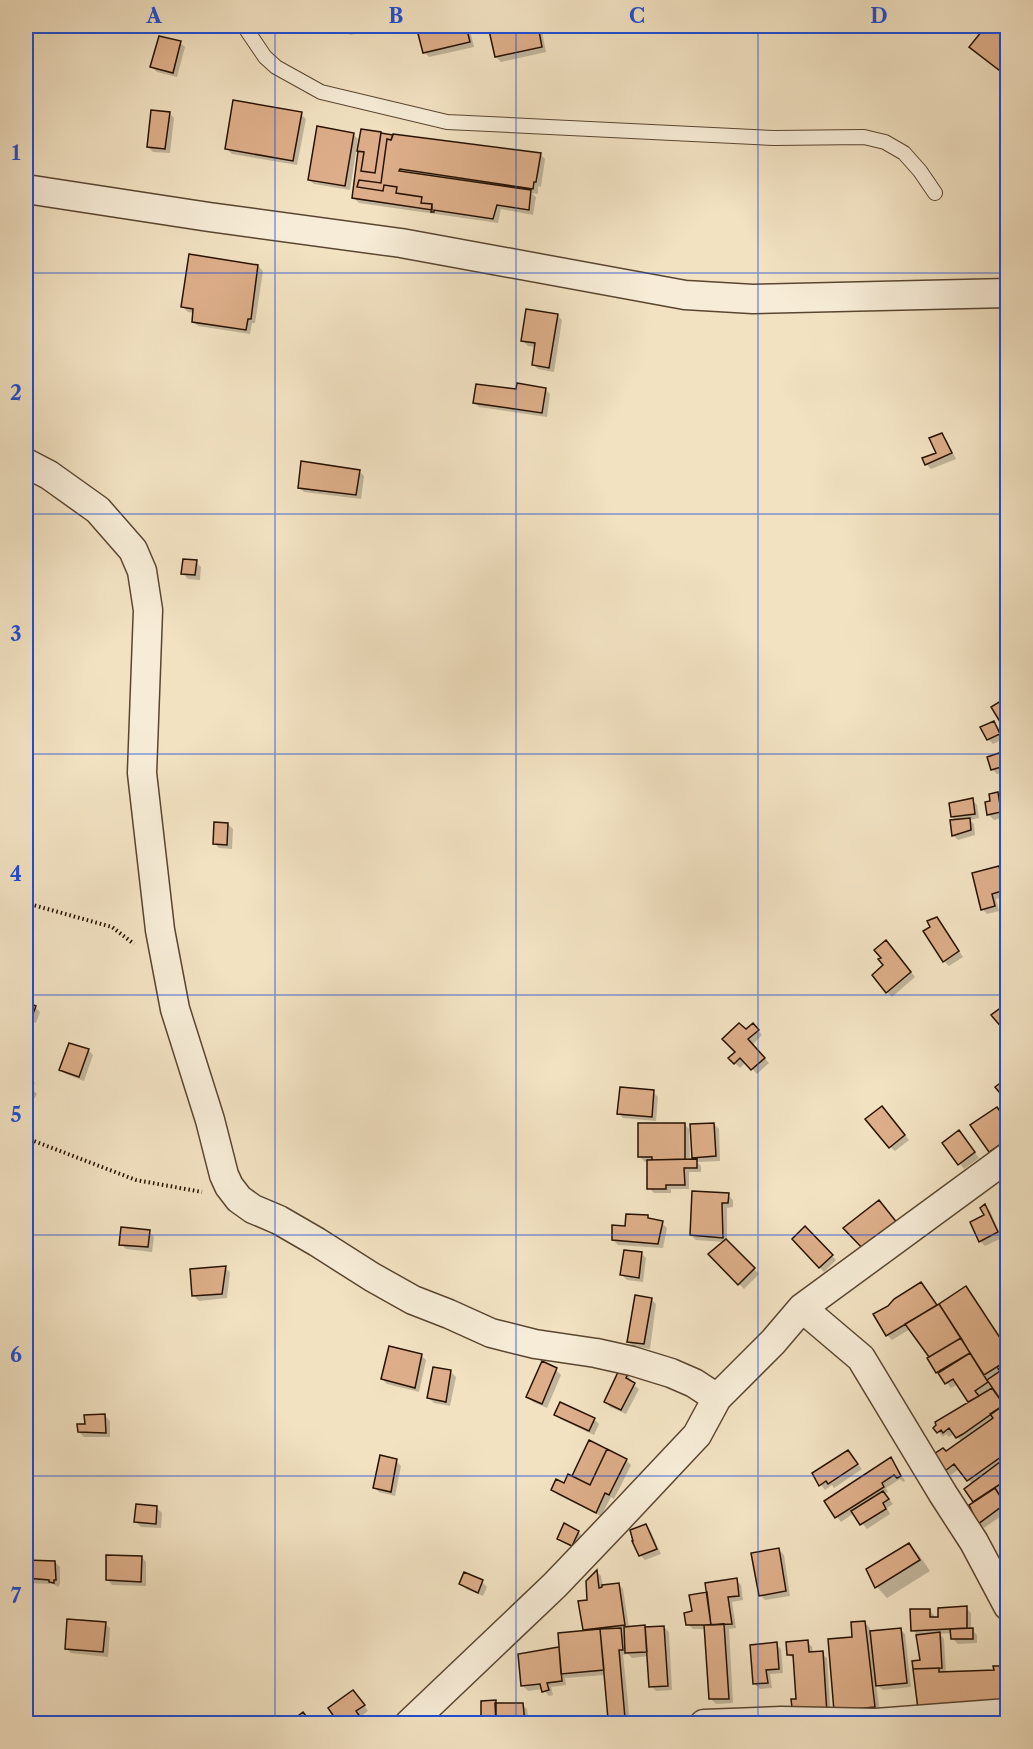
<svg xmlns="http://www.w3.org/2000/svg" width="1033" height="1749" viewBox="0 0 1033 1749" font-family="'Libre Caslon Text',serif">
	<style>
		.shadow { fill: #0003 }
		.building { fill: #ddae89; stroke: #271100; stroke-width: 1.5 }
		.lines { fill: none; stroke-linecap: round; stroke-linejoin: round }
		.lane-casing { stroke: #5a4530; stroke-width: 16 }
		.street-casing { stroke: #5a4530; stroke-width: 31 }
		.path { stroke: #271100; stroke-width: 4; stroke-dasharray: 1.5 3; stroke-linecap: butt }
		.lane { stroke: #f7ecd7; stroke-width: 14 }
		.street { stroke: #f7ecd7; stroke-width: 28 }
		.grid { fill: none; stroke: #1d4ed8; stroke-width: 1.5; stroke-opacity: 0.55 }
		.neatline { fill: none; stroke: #1d4ed8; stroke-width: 2 }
		.grid-label { font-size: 20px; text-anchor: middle; font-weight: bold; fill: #1d4ed8 }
	</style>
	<rect width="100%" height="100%" fill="#f2e2c2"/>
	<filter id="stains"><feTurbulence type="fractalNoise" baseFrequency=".00333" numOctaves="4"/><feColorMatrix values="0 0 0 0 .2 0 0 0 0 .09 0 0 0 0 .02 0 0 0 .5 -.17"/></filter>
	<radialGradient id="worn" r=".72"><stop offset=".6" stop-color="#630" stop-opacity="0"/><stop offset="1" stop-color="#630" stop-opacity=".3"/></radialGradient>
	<path class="shadow" d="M 345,26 L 390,26 L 350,35 L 345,30 Z
		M 418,26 L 469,26 L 474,47 L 429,57 L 424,52 Z
		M 490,26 L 541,26 L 546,52 L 501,62 L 496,57 Z
		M 180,43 L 185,47 L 177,77 L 157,72 L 152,67 Z
		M 169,113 L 174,118 L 170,153 L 153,152 L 148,147 Z
		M 301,114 L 306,119 L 297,165 L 232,154 L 227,149 Z
		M 362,131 L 394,137 L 540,154 L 545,159 L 541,187 L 538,186 L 538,194 L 531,193 L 536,197 L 533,215 L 501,209 L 498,223 L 359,203 L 354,198 Z
		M 353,134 L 358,139 L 350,190 L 314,184 L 309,180 Z
		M 258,266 L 263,271 L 255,323 L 252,323 L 250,334 L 198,326 L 193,322 L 194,313 L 188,312 L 183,307 Z
		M 557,315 L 562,320 L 554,372 L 538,369 L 533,364 L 536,347 L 528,346 L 523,341 Z
		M 545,389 L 550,394 L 547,417 L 479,407 L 474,402 L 517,391 Z
		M 941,435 L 946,439 L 956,459 L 931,469 L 926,464 L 938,454 Z
		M 359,471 L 364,476 L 361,499 L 304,492 L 299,487 Z
		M 196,562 L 201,567 L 200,580 L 188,579 L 183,574 Z
		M 994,723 L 999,728 L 1004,739 L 993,744 L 988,739 Z
		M 1005,753 L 1008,755 L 1008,771 L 997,774 L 992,769 Z
		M 997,794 L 1002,799 L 1005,817 L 994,820 L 989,815 L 986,803 L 992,802 Z
		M 972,800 L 977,805 L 979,818 L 970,820 L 974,824 L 975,835 L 958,840 L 953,835 L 956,821 L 952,817 Z
		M 228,824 L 233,829 L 232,849 L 219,848 L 214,843 Z
		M 998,868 L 1003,873 L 1008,888 L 1008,896 L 996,899 L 999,911 L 987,914 L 982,909 Z
		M 937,919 L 942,924 L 963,957 L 949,966 L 944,961 L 932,927 Z
		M 891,947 L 915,977 L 892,997 L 887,992 L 885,966 L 883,958 Z
		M 26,993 L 33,999 L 30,1005 L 35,1007 L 40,1012 L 36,1023 L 26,1019 Z
		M 753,1025 L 762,1035 L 752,1045 L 769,1063 L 757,1074 L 746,1062 L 740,1068 L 730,1058 L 737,1052 L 746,1031 Z
		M 88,1050 L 93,1055 L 84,1081 L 66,1074 L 61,1070 Z
		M 26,1076 L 35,1083 L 32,1089 L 37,1094 L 26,1112 Z
		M 653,1092 L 658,1097 L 656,1121 L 623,1118 L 619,1113 Z
		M 887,1113 L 909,1140 L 895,1151 L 890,1147 Z
		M 1008,1123 L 1008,1147 L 995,1156 L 990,1151 Z
		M 684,1124 L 689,1129 L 690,1161 L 697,1161 L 693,1157 L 714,1124 L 719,1129 L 720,1161 L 697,1162 L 701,1166 L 701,1172 L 689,1172 L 689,1189 L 671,1189 L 671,1193 L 654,1193 L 649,1188 L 648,1162 L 645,1162 L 640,1157 Z
		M 959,1132 L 979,1158 L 964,1169 L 960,1164 Z
		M 26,1182 L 29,1197 L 26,1198 Z
		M 728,1195 L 733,1200 L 733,1207 L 727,1208 L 727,1242 L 759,1274 L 744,1289 L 710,1254 L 725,1242 L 696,1240 L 691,1235 Z
		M 985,1206 L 990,1211 L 1002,1238 L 985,1246 L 980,1241 L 986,1215 Z
		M 648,1217 L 651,1221 L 662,1223 L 667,1228 L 663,1248 L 618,1245 L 613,1240 Z
		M 805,1228 L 836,1260 L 824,1272 L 794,1239 Z
		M 149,1232 L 154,1237 L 152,1252 L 126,1249 L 121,1244 Z
		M 641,1253 L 646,1258 L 643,1282 L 627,1280 L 622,1275 Z
		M 225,1268 L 230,1272 L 227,1298 L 199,1301 L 194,1296 Z
		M 921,1284 L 938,1306 L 966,1288 L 971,1293 L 1008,1349 L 1008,1401 L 1003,1404 L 1008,1410 L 1008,1453 L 1005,1454 L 1008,1457 L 1008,1487 L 998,1493 L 1008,1507 L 1008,1511 L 984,1528 L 979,1523 L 976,1503 L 966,1489 L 972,1484 L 959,1469 L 951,1475 L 946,1470 L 946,1453 L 962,1442 L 954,1433 L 949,1437 L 946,1434 L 943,1437 L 935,1428 L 970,1403 L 958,1384 L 951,1388 L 938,1372 L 929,1359 L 931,1358 L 910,1329 L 892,1340 L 887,1335 L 889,1307 Z
		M 651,1299 L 656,1304 L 650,1349 L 633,1346 L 628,1341 Z
		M 421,1355 L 426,1360 L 419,1392 L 387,1384 L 382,1379 Z
		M 543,1363 L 556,1370 L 561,1375 L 547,1408 L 533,1402 L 528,1397 Z
		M 451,1372 L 456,1377 L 450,1406 L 434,1403 L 429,1398 Z
		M 620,1372 L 628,1376 L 632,1381 L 631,1383 L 639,1389 L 626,1414 L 610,1407 L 606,1402 Z
		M 556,1414 L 594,1419 L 599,1424 L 594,1435 L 560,1419 Z
		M 105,1416 L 110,1421 L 110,1437 L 84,1437 L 79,1432 L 86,1425 Z
		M 848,1451 L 862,1469 L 834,1488 L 832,1485 L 825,1490 L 821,1485 Z
		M 890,1459 L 895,1464 L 905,1481 L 903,1482 L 900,1479 L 886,1488 L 888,1492 L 885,1494 L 893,1504 L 887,1508 L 890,1514 L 867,1529 L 854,1513 L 841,1522 L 837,1517 Z
		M 626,1460 L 631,1465 L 614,1499 L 611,1497 L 601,1516 L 558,1495 L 553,1490 L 564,1485 L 572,1478 Z
		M 396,1461 L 401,1466 L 395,1496 L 379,1492 L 374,1487 Z
		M 157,1508 L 162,1513 L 161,1528 L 141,1527 L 136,1522 Z
		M 645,1526 L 650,1530 L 661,1554 L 645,1560 L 640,1555 Z
		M 578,1532 L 583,1537 L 577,1550 L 564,1543 L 559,1539 Z
		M 909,1545 L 919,1555 L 930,1571 L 887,1598 L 877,1587 L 868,1570 Z
		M 779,1550 L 784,1555 L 790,1596 L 765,1600 L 760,1595 Z
		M 142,1557 L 146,1562 L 146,1586 L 112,1585 L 108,1580 Z
		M 26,1562 L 55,1562 L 60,1567 L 60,1584 L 58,1587 L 53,1584 L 26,1583 Z
		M 597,1572 L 601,1576 L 603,1587 L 618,1584 L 623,1589 L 629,1628 L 664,1627 L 669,1632 L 672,1690 L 656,1691 L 651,1686 L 649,1656 L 632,1658 L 628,1654 L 623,1655 L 630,1723 L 615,1723 L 610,1718 L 605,1675 L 565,1678 L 566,1685 L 551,1687 L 553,1695 L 549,1696 L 543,1689 L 528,1691 L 523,1686 L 561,1649 L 585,1632 L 580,1602 L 589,1601 Z
		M 736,1580 L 741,1585 L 743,1600 L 732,1602 L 736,1628 L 729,1629 L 733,1703 L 716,1704 L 711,1699 L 705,1629 L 693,1629 L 688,1624 L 709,1593 Z
		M 482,1582 L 487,1587 L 483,1596 L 466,1589 L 461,1584 Z
		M 966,1608 L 971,1613 L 971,1629 L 977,1635 L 977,1643 L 958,1644 L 953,1639 L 952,1633 L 940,1634 L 944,1639 L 946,1674 L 996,1672 L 1008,1667 L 946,1710 L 922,1662 L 917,1635 L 913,1630 L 929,1610 L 934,1615 L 934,1618 Z
		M 865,1623 L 870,1628 L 870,1633 L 900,1629 L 905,1634 L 911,1687 L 883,1690 L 876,1684 L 880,1712 L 840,1715 L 854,1638 Z
		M 105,1624 L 110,1628 L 108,1657 L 71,1653 L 66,1648 Z
		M 807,1642 L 812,1647 L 813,1653 L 822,1653 L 827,1658 L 831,1718 L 798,1700 L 795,1659 L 788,1654 Z
		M 776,1644 L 781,1649 L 783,1673 L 770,1674 L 772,1688 L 760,1689 L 755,1684 Z
		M 358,1696 L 368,1711 L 360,1717 L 365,1724 L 341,1724 Z
		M 495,1702 L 498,1704 L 522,1704 L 527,1709 L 529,1724 L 466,1724 L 483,1720 Z"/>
	<path class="building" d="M 416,26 L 466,26 L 470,42 L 423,53 Z
		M 488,26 L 538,26 L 542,47 L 495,57 Z
		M 986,26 L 1008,26 L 1008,77 L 969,47 Z
		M 159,36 L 181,41 L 173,73 L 150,67 Z
		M 233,100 L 302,112 L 293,161 L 225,149 Z
		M 151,110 L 170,112 L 165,149 L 147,147 Z
		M 317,126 L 354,133 L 345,186 L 308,180 Z
		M 361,129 L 381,132 L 375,173 L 361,171 L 364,152 L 357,151 Z
		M 381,133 L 393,135 L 391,140 L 387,139 L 381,183 L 359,180 L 357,187 L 383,191 L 384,185 L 397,187 L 396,193 L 422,197 L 421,203 L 432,204 L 432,210 L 352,198 L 358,151 L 364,152 L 361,171 L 375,173 Z
		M 393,134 L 541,153 L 536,182 L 534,182 L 533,189 L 400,169 L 399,171 L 531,190 L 529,210 L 497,205 L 493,219 L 434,210 L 434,212 L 431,212 L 432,204 L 421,203 L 422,197 L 396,193 L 397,187 L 384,185 L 383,191 L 357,187 L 359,180 L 381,183 L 387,139 L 391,140 Z
		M 189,254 L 258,265 L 251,319 L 248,319 L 246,330 L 192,322 L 193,309 L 181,307 Z
		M 526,309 L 558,314 L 549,368 L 532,365 L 535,343 L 521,341 Z
		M 517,383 L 546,388 L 542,413 L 473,403 L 476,384 L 516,389 Z
		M 942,433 L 952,453 L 925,465 L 922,458 L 936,453 L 929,438 Z
		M 301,461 L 360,470 L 356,495 L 298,488 Z
		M 183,559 L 197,560 L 195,575 L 181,574 Z
		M 1004,699 L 1008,707 L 1008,735 L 991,707 Z
		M 994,721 L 1000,734 L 987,740 L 980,727 Z
		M 1005,751 L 1008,765 L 991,770 L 987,757 Z
		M 998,792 L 1001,812 L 987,815 L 985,802 L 990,801 L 989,794 Z
		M 973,798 L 975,814 L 951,817 L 949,803 Z
		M 970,818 L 971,830 L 952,836 L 950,820 Z
		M 214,822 L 228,823 L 227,845 L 213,844 Z
		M 999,866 L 1005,890 L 992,894 L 995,906 L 981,910 L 972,873 Z
		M 937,917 L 959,951 L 943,962 L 923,931 L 930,927 L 927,921 Z
		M 886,940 L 911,972 L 886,993 L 872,975 L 883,965 L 878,959 L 881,958 L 874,950 Z
		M 26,1002 L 36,1006 L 31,1019 L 26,1017 Z
		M 1006,1004 L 1008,1006 L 1008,1035 L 991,1015 Z
		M 739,1023 L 746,1029 L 753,1023 L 759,1030 L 748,1039 L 765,1058 L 751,1070 L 740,1058 L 734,1064 L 728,1058 L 735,1052 L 722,1039 Z
		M 69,1043 L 89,1049 L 79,1077 L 59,1070 Z
		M 26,1074 L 31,1077 L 27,1085 L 33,1088 L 26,1100 Z
		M 1008,1077 L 1008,1103 L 995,1087 Z
		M 620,1087 L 654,1090 L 652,1117 L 617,1114 Z
		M 882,1106 L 905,1135 L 889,1148 L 865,1119 Z
		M 997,1107 L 1008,1123 L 1008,1139 L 989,1152 L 970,1125 Z
		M 638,1123 L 685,1123 L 685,1159 L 652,1160 L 652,1157 L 638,1157 Z
		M 714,1123 L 716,1156 L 692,1158 L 690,1124 Z
		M 959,1130 L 975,1152 L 958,1165 L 942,1143 Z
		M 697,1159 L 697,1168 L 684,1168 L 685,1185 L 666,1185 L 666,1189 L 647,1189 L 647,1160 Z
		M 692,1191 L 729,1193 L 728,1203 L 722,1203 L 723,1238 L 690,1235 Z
		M 879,1200 L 898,1224 L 866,1252 L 843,1228 Z
		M 985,1204 L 998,1232 L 979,1242 L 970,1222 L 984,1215 L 980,1208 Z
		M 626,1214 L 648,1215 L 648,1218 L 663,1221 L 658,1244 L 612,1240 L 612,1225 L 625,1226 Z
		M 805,1226 L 833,1255 L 819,1268 L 792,1239 Z
		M 121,1227 L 150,1230 L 148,1247 L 119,1245 Z
		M 726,1239 L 755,1268 L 738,1285 L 708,1254 Z
		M 624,1250 L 642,1252 L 639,1278 L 620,1275 Z
		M 226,1266 L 222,1294 L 192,1296 L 190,1269 Z
		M 921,1282 L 937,1305 L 886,1336 L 873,1314 L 888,1306 L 894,1299 Z
		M 966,1286 L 1008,1350 L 1008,1360 L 984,1375 L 939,1304 Z
		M 635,1295 L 652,1298 L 644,1344 L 627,1342 Z
		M 939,1304 L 961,1338 L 929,1357 L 905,1324 Z
		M 961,1338 L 970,1353 L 936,1373 L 927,1358 Z
		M 389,1346 L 422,1354 L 415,1388 L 381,1379 Z
		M 970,1353 L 988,1382 L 975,1391 L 979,1396 L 968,1402 L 953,1379 L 945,1384 L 938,1373 Z
		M 1008,1360 L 1008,1393 L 1000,1399 L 987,1380 L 1000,1371 L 997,1367 Z
		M 542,1361 L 557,1368 L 542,1404 L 526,1397 Z
		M 433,1367 L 451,1370 L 446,1402 L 427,1398 Z
		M 619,1370 L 628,1374 L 626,1378 L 635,1383 L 621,1410 L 604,1402 Z
		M 992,1388 L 1004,1405 L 963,1434 L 956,1438 L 949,1428 L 943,1433 L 941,1430 L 937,1433 L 933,1428 L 936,1425 L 935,1422 Z
		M 560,1402 L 595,1418 L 589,1431 L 554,1415 Z
		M 1004,1405 L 1008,1410 L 1008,1444 L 1001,1449 L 1005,1454 L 967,1481 L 954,1464 L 945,1471 L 934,1454 L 943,1448 L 946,1451 L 993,1418 L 990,1414 Z
		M 105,1414 L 106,1433 L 78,1432 L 77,1424 L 85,1424 L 84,1415 Z
		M 589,1440 L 607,1449 L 590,1485 L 572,1476 Z
		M 607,1449 L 627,1459 L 609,1495 L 605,1493 L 596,1513 L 551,1490 L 556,1479 L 564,1483 L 568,1474 L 590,1485 Z
		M 848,1450 L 858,1464 L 828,1484 L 826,1481 L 819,1486 L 812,1473 Z
		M 380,1455 L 397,1459 L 391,1492 L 373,1488 Z
		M 1008,1456 L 1008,1479 L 973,1502 L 964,1489 Z
		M 891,1457 L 901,1476 L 897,1478 L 894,1475 L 882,1483 L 884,1487 L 835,1518 L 824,1501 Z
		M 995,1488 L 1005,1504 L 978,1524 L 969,1505 Z
		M 883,1491 L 889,1499 L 883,1503 L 886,1509 L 860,1525 L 851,1511 Z
		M 136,1504 L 157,1506 L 156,1524 L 134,1522 Z
		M 564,1523 L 579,1531 L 572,1546 L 557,1539 Z
		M 646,1524 L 657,1549 L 639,1556 L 632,1541 L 633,1541 L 630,1530 Z
		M 909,1543 L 920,1560 L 875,1588 L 866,1569 Z
		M 779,1548 L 786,1591 L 759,1596 L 751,1553 Z
		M 106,1555 L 142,1556 L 141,1582 L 106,1580 Z
		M 26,1560 L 55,1561 L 56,1580 L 54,1580 L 54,1583 L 49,1582 L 49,1580 L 26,1578 Z
		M 597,1570 L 599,1588 L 602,1587 L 602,1585 L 619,1583 L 625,1625 L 583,1630 L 578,1601 L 587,1600 L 586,1581 Z
		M 464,1572 L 483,1580 L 478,1593 L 459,1584 Z
		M 737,1578 L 739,1596 L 728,1597 L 732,1624 L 711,1625 L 705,1583 Z
		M 707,1592 L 711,1625 L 686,1625 L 684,1613 L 692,1611 L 689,1595 Z
		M 967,1606 L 967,1628 L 911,1631 L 910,1609 L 930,1609 L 930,1617 L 938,1617 L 938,1608 Z
		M 67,1619 L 106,1622 L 103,1652 L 65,1649 Z
		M 865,1621 L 875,1707 L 834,1711 L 828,1639 L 852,1637 L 851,1622 Z
		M 724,1624 L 729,1699 L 709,1699 L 704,1625 Z
		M 645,1625 L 647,1652 L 625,1653 L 624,1627 Z
		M 664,1626 L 668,1686 L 649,1687 L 645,1627 Z
		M 621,1628 L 623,1650 L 619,1650 L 625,1718 L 608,1719 L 600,1629 Z
		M 901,1628 L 907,1683 L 876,1686 L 870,1631 Z
		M 973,1628 L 973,1639 L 951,1639 L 950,1629 Z
		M 600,1629 L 604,1670 L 561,1674 L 558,1633 Z
		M 940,1632 L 942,1668 L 913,1669 L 912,1661 L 920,1660 L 916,1635 Z
		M 808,1640 L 809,1652 L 823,1651 L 827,1714 L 793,1717 L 791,1699 L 796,1699 L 793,1655 L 787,1655 L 786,1642 Z
		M 777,1642 L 779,1669 L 766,1670 L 768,1683 L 753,1684 L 750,1645 Z
		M 559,1647 L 562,1681 L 547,1683 L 549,1690 L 542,1692 L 540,1684 L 521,1686 L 518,1654 Z
		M 993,1666 L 1008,1666 L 1008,1706 L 918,1709 L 913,1669 L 939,1668 L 939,1672 L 994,1670 Z
		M 353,1690 L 365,1705 L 356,1711 L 365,1724 L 339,1724 L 328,1708 Z
		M 496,1700 L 496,1724 L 464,1724 L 464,1720 L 481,1719 L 481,1701 Z
		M 495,1703 L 523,1703 L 525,1724 L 496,1724 Z
		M 303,1712 L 309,1720 L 313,1717 L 318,1724 L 297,1724 L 294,1719 Z
		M 70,1718 L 95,1720 L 94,1724 L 69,1724 Z"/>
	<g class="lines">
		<defs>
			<path id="lane" d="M 244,26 L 265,57 L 276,67 L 321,92 L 447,122 L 774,138 L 864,137 L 885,142 L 904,153 L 920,171 L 935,193"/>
			<path id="street" d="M 26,189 L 209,217 L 401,243 L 685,295 L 753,299 L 1008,293
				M 26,463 L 49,475 L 98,510 L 133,550 L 142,571 L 148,610 L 142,773 L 160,930 L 175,1009 L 210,1120 L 224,1175 L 229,1186 L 239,1199 L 253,1209 L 279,1220 L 317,1242 L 372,1277 L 413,1300 L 449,1314 L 491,1333 L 535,1344 L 596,1353 L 632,1361 L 671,1373 L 694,1383 L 717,1398
				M 802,1308 L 861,1358 L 943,1494 L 974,1542 L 1008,1606
				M 409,1724 L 555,1585 L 618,1519 L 697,1435 L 717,1398 L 773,1342 L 802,1308 L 1008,1157
				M 704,1724 L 781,1721 L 876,1723 L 1008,1713"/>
		</defs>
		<use href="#lane" class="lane-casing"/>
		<use href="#street" class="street-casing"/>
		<path class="path" d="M 26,903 L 112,927 L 134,944
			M 26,1138 L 136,1180 L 202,1192"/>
		<use href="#lane" class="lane"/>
		<use href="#street" class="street"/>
	</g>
	<path class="grid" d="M 275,26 L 275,1724M 516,26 L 516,1724M 758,26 L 758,1724M 26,273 L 1008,273M 26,514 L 1008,514M 26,754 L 1008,754M 26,995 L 1008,995M 26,1235 L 1008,1235M 26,1476 L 1008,1476"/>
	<rect width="1033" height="1749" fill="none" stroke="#f2e2c2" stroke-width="66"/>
	<rect x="33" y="33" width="967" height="1683" class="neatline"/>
	<g class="grid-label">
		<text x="154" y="23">A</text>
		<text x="396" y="23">B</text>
		<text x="637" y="23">C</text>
		<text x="879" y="23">D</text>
		<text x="16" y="160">1</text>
		<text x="16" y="400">2</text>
		<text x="16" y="641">3</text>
		<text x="16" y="881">4</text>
		<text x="16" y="1122">5</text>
		<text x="16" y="1362">6</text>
		<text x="16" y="1603">7</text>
	</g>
	<rect width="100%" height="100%" filter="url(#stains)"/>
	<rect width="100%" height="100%" fill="url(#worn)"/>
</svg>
